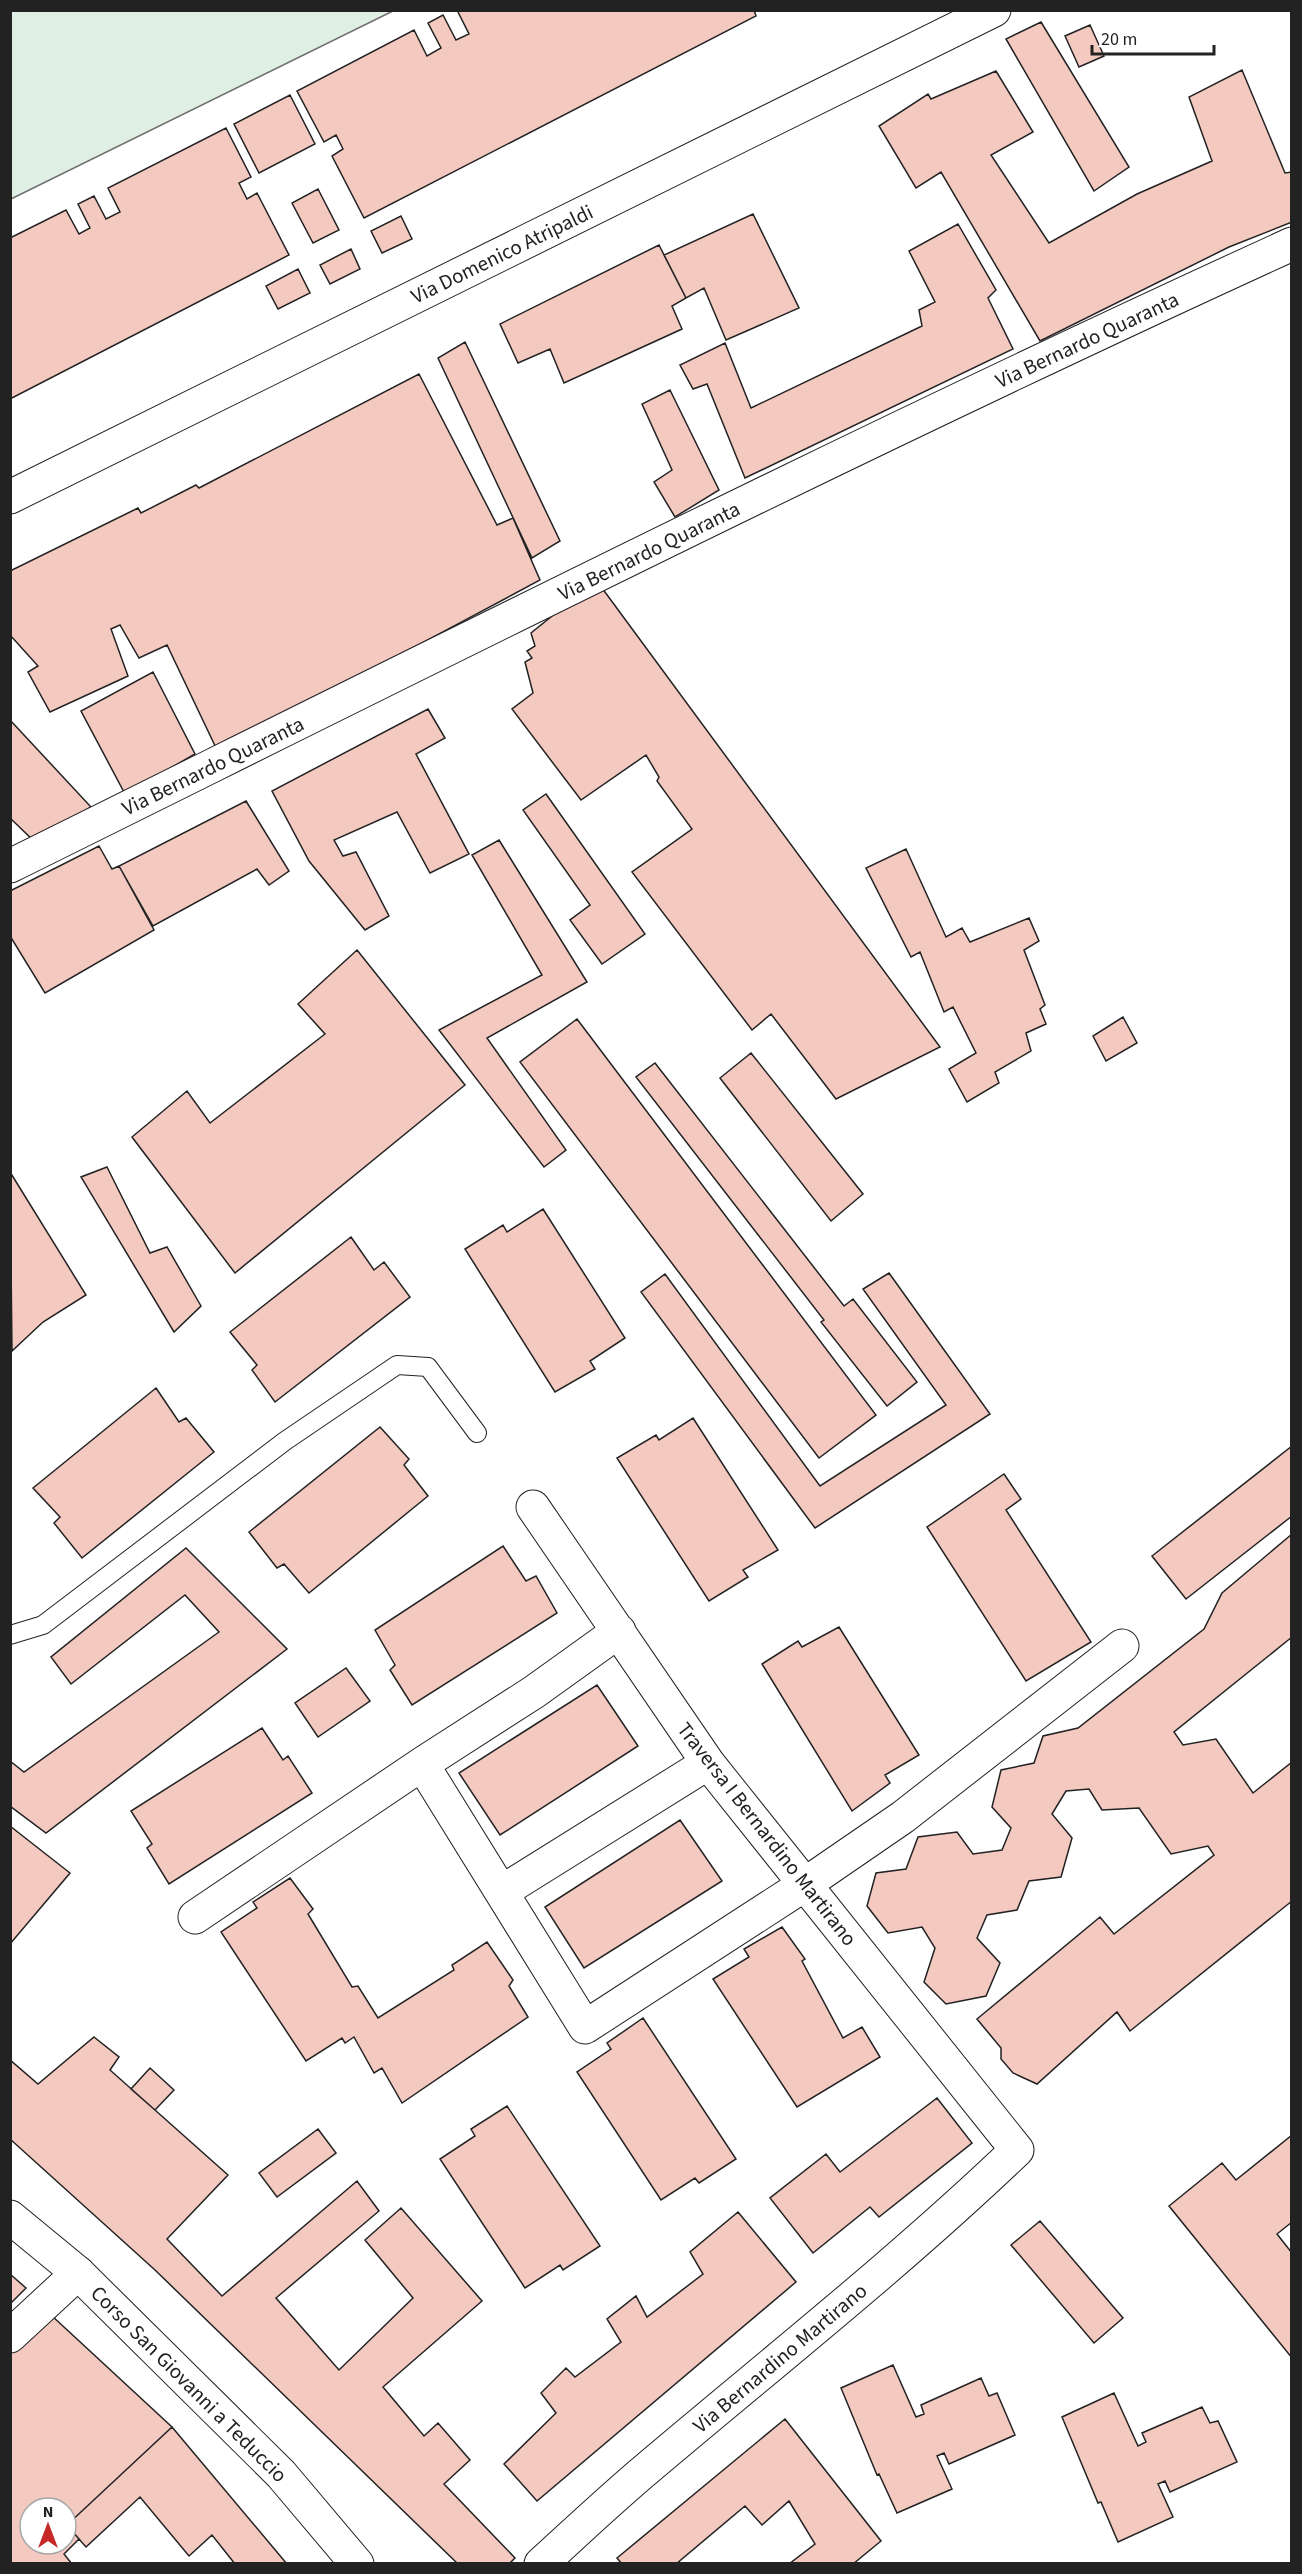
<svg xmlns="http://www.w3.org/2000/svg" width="1302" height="2574" viewBox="0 0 1302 2574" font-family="'Source Sans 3',sans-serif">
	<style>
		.green { fill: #e0efe3; stroke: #6f6f6f; stroke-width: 1.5 }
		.building { fill: #f3c9c0; stroke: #222; stroke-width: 1.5; fill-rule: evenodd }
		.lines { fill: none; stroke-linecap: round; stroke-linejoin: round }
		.lane-casing { stroke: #222; stroke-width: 20 }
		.street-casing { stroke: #222; stroke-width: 35 }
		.primary-casing { stroke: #222; stroke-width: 35 }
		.lane { stroke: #fff; stroke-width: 18 }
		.street { stroke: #fff; stroke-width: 33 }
		.primary { stroke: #fff; stroke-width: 33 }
		.labels { text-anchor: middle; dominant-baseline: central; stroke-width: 4.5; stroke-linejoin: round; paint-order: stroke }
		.street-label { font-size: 21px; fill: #222; stroke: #fff }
	</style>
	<rect width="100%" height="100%" fill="#fff"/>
	<path class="green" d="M 11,10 L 393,10 L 393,11 L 11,199 Z"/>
	<path class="building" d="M 457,10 L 754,10 L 756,16 L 364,218 L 332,156 L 343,149 L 336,135 L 324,142 L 297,91 L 414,30 L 427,56 L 441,48 L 428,23 L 443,15 L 456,40 L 469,34 Z
		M 1041,22 L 1129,167 L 1094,191 L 1006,39 Z
		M 1090,25 L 1104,56 L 1079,67 L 1065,36 Z
		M 1242,70 L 1285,173 L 1292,172 L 1292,222 L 1229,247 L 1040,341 L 941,172 L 916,188 L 879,126 L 928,94 L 931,99 L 996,71 L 1033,132 L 991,155 L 1049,243 L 1137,194 L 1212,161 L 1189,97 Z
		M 290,95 L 315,144 L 259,173 L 234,124 Z
		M 226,128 L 251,177 L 239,183 L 247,199 L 257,193 L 289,255 L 10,399 L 10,238 L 66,210 L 79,234 L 90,228 L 78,204 L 94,196 L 106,219 L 120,212 L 108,188 Z
		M 318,189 L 339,230 L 313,243 L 292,203 Z
		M 753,214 L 799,308 L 726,340 L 704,288 L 686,298 L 664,255 Z
		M 401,216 L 412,239 L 382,253 L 371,231 Z
		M 958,224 L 996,290 L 988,298 L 1013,349 L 745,478 L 707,384 L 693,389 L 680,365 L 725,343 L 751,408 L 922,326 L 919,310 L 935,302 L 909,251 Z
		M 659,245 L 686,298 L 672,306 L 682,329 L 564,383 L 550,349 L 518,363 L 500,324 Z
		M 351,249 L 360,269 L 330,284 L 320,265 Z
		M 298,269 L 310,293 L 278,309 L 266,286 Z
		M 465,342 L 560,541 L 532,558 L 438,358 Z
		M 419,374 L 497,525 L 513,518 L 540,580 L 218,752 L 167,645 L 139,658 L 120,625 L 111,629 L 128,676 L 50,712 L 28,672 L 38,666 L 10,635 L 10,571 L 138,508 L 141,513 L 196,485 L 199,488 Z
		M 670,390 L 719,490 L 675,517 L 654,482 L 672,470 L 642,404 Z
		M 602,588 L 940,1047 L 836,1099 L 771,1014 L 752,1030 L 632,872 L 692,829 L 657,781 L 659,777 L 646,755 L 581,800 L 512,709 L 533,693 L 525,662 L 532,658 L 527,651 L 535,646 L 531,633 L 567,604 Z
		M 153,672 L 195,754 L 125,794 L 81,711 Z
		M 428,709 L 445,738 L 416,754 L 469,854 L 430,873 L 397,812 L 334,840 L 343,856 L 356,852 L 389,916 L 365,930 L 309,861 L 272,791 Z
		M 10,720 L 91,807 L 35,842 L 10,818 Z
		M 546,794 L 645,934 L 602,964 L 570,920 L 590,905 L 523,810 Z
		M 246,801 L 289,871 L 269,885 L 257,869 L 153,926 L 119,866 Z
		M 499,840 L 587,982 L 487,1038 L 566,1150 L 544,1167 L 439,1030 L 542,975 L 472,855 Z
		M 99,846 L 112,869 L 119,866 L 154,930 L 45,993 L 10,936 L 10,891 Z
		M 906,849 L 946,937 L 962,928 L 970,942 L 1029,918 L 1039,941 L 1024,950 L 1045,1005 L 1040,1009 L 1046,1024 L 1026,1033 L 1031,1051 L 995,1072 L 999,1083 L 967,1102 L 949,1069 L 976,1053 L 953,1007 L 944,1012 L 920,952 L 911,957 L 866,868 Z
		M 357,950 L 465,1085 L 235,1273 L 132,1137 L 187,1091 L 210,1123 L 325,1034 L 298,1004 Z
		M 1123,1017 L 1137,1043 L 1106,1061 L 1093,1036 Z
		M 577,1019 L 876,1415 L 819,1458 L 520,1062 Z
		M 751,1053 L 863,1194 L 831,1221 L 720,1078 Z
		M 655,1063 L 844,1306 L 853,1299 L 917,1382 L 887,1406 L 821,1322 L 824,1320 L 636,1077 Z
		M 107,1167 L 150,1253 L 167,1247 L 201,1306 L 174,1332 L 81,1177 Z
		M 10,1172 L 86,1295 L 43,1322 L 12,1351 Z
		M 543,1209 L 625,1338 L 590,1361 L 595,1369 L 555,1392 L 465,1249 L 503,1225 L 507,1232 Z
		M 351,1237 L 374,1270 L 384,1262 L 410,1297 L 275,1402 L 252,1370 L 257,1365 L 230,1332 Z
		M 889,1273 L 990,1414 L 815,1528 L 641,1292 L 665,1274 L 820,1486 L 946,1405 L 863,1289 Z
		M 156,1388 L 179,1422 L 186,1418 L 214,1452 L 82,1558 L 54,1523 L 60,1517 L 33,1488 Z
		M 693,1418 L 778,1550 L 743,1570 L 748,1577 L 709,1601 L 617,1458 L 656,1435 L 659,1440 Z
		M 380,1427 L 409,1459 L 404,1465 L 428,1496 L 309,1593 L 284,1564 L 277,1568 L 249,1532 Z
		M 1292,1446 L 1292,1516 L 1186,1599 L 1152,1556 Z
		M 1004,1474 L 1021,1499 L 1006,1510 L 1091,1642 L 1026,1681 L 927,1527 Z
		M 1292,1534 L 1292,1637 L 1174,1732 L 1183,1745 L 1216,1739 L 1253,1793 L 1292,1762 L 1292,1901 L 1130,2031 L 1117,2012 L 1037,2084 L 1013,2073 L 1001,2059 L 1001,2048 L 977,2019 L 1100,1917 L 1114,1934 L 1214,1855 L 1208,1846 L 1171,1854 L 1139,1808 L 1102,1810 L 1089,1789 L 1066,1791 L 1052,1814 L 1072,1838 L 1061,1877 L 1029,1881 L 1017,1910 L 987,1915 L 977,1938 L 1000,1963 L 986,1996 L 946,2004 L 924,1982 L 935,1948 L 922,1927 L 888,1933 L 867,1906 L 876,1873 L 906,1869 L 918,1837 L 957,1832 L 973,1854 L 1002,1850 L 1011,1828 L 992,1807 L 1001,1770 L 1034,1763 L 1043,1736 L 1078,1728 L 1204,1629 L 1222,1593 Z
		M 503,1546 L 526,1581 L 536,1576 L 557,1613 L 412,1705 L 390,1670 L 395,1665 L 375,1630 Z
		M 186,1548 L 287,1649 L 46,1833 L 10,1806 L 10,1761 L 24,1772 L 219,1632 L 185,1595 L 71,1684 L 51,1657 Z
		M 839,1627 L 919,1755 L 885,1775 L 890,1783 L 852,1811 L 762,1664 L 798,1641 L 802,1647 Z
		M 346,1668 L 370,1701 L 318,1737 L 295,1703 Z
		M 597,1685 L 638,1746 L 500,1835 L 459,1773 Z
		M 262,1728 L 283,1760 L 288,1756 L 312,1793 L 169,1884 L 147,1848 L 152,1844 L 131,1811 Z
		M 680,1820 L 722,1881 L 584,1968 L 545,1907 Z
		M 10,1826 L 70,1873 L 10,1944 Z
		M 290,1878 L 313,1909 L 308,1914 L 352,1987 L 358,1986 L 378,2018 L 454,1970 L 452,1965 L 487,1942 L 513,1980 L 509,1986 L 528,2017 L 402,2103 L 382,2068 L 374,2073 L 354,2037 L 345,2043 L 342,2038 L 306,2061 L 221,1932 L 257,1908 L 253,1902 Z
		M 782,1927 L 805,1959 L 802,1961 L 843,2038 L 862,2027 L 880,2057 L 797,2107 L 713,1979 L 749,1957 L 744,1949 Z
		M 643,2018 L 736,2159 L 699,2183 L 695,2178 L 661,2200 L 577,2072 L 611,2049 L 607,2043 Z
		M 94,2037 L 119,2057 L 110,2070 L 228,2175 L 167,2239 L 222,2296 L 357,2181 L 379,2211 L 276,2298 L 339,2370 L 413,2298 L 365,2240 L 401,2208 L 482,2301 L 383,2387 L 424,2436 L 438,2423 L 470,2460 L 444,2484 L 515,2558 L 509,2564 L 458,2564 L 155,2270 L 10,2139 L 10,2060 L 38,2084 Z
		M 150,2068 L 174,2090 L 155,2110 L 131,2089 Z
		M 937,2098 L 972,2143 L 879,2217 L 870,2207 L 813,2253 L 770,2198 L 826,2154 L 840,2172 Z
		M 507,2106 L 600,2246 L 563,2270 L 560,2265 L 525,2288 L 440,2159 L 475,2136 L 471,2129 Z
		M 318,2129 L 336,2153 L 277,2197 L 259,2173 Z
		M 1292,2135 L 1292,2222 L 1277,2234 L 1292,2253 L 1292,2358 L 1169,2206 L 1222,2163 L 1236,2180 Z
		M 738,2212 L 796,2282 L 537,2501 L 504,2464 L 556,2413 L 541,2393 L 566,2368 L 575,2377 L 621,2342 L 607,2319 L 636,2296 L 647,2317 L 703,2274 L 690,2252 Z
		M 1040,2221 L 1123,2318 L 1094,2343 L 1011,2245 Z
		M 10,2274 L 26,2288 L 10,2304 Z
		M 51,2315 L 172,2427 L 67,2525 L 79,2539 L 64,2554 L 72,2564 L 10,2564 L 10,2353 ZM 30,2508 L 66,2508 L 66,2544 L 30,2544 Z
		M 893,2365 L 916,2417 L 924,2414 L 921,2405 L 981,2378 L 989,2396 L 997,2393 L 1015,2435 L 949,2464 L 944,2453 L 937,2456 L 952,2489 L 897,2513 L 879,2474 L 877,2475 L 841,2388 Z
		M 1114,2393 L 1138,2446 L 1146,2442 L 1142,2433 L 1202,2407 L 1210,2423 L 1218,2421 L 1237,2462 L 1170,2492 L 1165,2481 L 1158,2484 L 1173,2517 L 1118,2542 L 1101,2502 L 1098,2503 L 1062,2417 Z
		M 785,2419 L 881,2541 L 853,2564 L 789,2564 L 815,2544 L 789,2501 L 762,2525 L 745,2506 L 676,2564 L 622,2564 L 617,2558 Z
		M 172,2427 L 287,2564 L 235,2564 L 212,2535 L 189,2556 L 140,2497 L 86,2547 L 79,2539 L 67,2525 Z"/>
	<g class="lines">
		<defs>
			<path id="lane" d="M 10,1635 L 43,1625 L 285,1441 L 397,1365 L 428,1367 L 477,1433"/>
			<path id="street" d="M 10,497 L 994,10
				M 10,866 C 436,655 860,441 1292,244
				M 533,1507 L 708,1763 L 1017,2150 C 900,2262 773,2362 649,2467 C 612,2498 577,2531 541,2564
				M 619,1631 L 534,1692 L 422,1764 L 585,2027 L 804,1885 L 903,1817 L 1122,1646
				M 503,1891 L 708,1763
				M 195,1917 L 422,1764
				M 10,2336 L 78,2273"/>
			<path id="primary" d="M 10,2217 L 78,2273 L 281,2474 L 357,2564"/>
		</defs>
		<use href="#lane" class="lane-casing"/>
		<use href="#street" class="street-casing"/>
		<use href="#primary" class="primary-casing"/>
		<use href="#lane" class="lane"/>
		<use href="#street" class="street"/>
		<use href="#primary" class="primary"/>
	</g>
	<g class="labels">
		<g class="street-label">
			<text transform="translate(502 254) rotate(-26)">Via Domenico Atripaldi</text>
			<text transform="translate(1087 340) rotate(-25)">Via Bernardo Quaranta</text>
			<text transform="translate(649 551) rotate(-26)">Via Bernardo Quaranta</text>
			<text transform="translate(213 766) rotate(-26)">Via Bernardo Quaranta</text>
			<text transform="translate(767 1834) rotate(52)">Traversa I Bernardino Martirano</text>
			<text transform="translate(780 2358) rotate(-40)">Via Bernardino Martirano</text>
			<text transform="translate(189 2384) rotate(45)">Corso San Giovanni a Teduccio</text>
		</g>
	</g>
	<rect width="1302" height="2574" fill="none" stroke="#222222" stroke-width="24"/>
	<g transform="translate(48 2526)"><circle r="28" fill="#ffffff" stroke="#a7a7a7" stroke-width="1.5"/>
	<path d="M0-4.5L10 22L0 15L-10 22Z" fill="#c62828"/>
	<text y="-9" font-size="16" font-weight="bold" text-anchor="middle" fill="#222222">N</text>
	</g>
	<path d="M1092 45v9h122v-9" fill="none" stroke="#222222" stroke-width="3"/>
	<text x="1101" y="45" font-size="18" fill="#222222" stroke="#ffffff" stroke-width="4.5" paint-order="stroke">20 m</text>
</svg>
